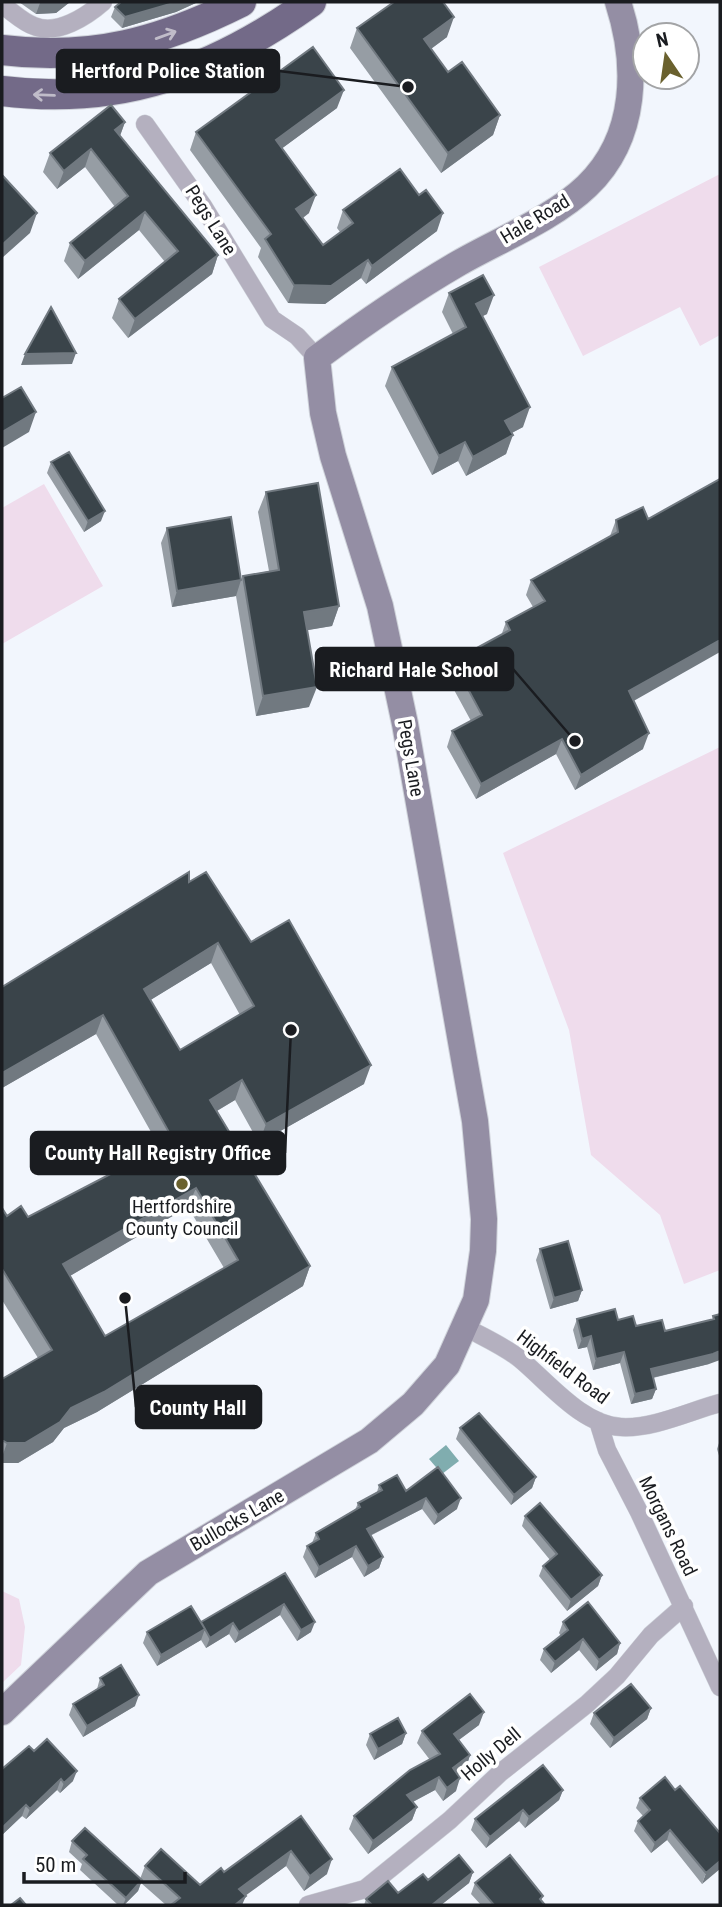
<svg xmlns="http://www.w3.org/2000/svg" width="722" height="1907" viewBox="0 0 722 1907" font-family="'Roboto Condensed',sans-serif">
	<style>
		.green { fill: #efdcec }
		.water { fill: #80adaf }
		.lines { fill: none; stroke-linecap: round; stroke-linejoin: round }
		.minor-casing { stroke: #cfd3da; stroke-width: 19 }
		.secondary-casing { stroke: #cfd3da; stroke-width: 28 }
		.trunk-casing { stroke: #cfd3da; stroke-width: 32 }
		.minor { stroke: #b4b0bf; stroke-width: 18 }
		.secondary { stroke: #948ea4; stroke-width: 26 }
		.trunk { stroke: #736a88; stroke-width: 30 }
		.wall { fill: #969da4; fill-rule: evenodd }
		.shaded-wall { fill: #717980 }
		.building { fill: #3a444a; stroke: #717980; stroke-width: 2; fill-rule: evenodd }
		.oneway { stroke: #c0bcc9 }
		.poi-dot { fill: #6a612e; stroke: #fff; stroke-width: 2.5 }
		.labels { text-anchor: middle; dominant-baseline: central; stroke-width: 7; stroke-linejoin: round; paint-order: stroke }
		.street-label { font-size: 19px; fill: #1a1c20; stroke: #fff }
		.poi-label { font-size: 19px; fill: #1a1c20; stroke: #fff }
		.leader { fill: none; stroke: #1a1c20; stroke-width: 2.5 }
		.callout-dot { fill: #1a1c20; stroke: #fff; stroke-width: 2.5 }
		.callout { fill: #1a1c20; stroke: #1a1c20; stroke-width: 2.5 }
		.callout-label { font-size: 21px; text-anchor: middle; font-weight: bold; fill: #fff }
	</style>
	<rect width="100%" height="100%" fill="#f2f6fd"/>
	<path class="green" d="M 720,174 L 720,335 L 700,346 L 680,307 L 583,356 L 539,267 Z
		M 44,484 L 103,586 L 2,644 L 2,508 Z
		M 720,747 L 720,1270 L 684,1284 L 660,1215 L 591,1155 L 569,1030 L 503,853 Z
		M 2,1591 L 19,1599 L 25,1627 L 21,1665 L 2,1683 Z"/>
	<path class="water" d="M 446,1445 L 459,1461 L 442,1474 L 429,1459 Z"/>
	<g class="lines">
		<defs>
			<path id="minor" d="M 2,5 C 12,11 22,22 34,26 C 57,36 87,16 103,2
				M 145,124 L 203,206 L 272,319 L 297,336 L 317,358
				M 465,1327 C 483,1337 504,1346 520,1359 C 549,1383 582,1425 621,1427 C 653,1429 690,1411 720,1403
				M 598,1421 L 607,1450 L 639,1512 L 720,1687
				M 308,1905 L 365,1889 L 450,1820 L 500,1773 L 587,1704 L 617,1676 L 651,1635 L 684,1606"/>
			<path id="secondary" d="M 2,1712 L 148,1573 L 369,1441 L 413,1404 L 447,1365 L 476,1300 L 483,1251 L 484,1219 L 475,1121 L 405,724 L 380,606 L 333,456 L 323,413 L 317,358 C 363,324 409,292 459,263 C 499,240 554,218 587,186 C 638,137 638,64 618,2"/>
			<path id="trunk" d="M 2,50 C 92,61 161,42 241,2
				M 2,91 C 121,106 214,71 311,2"/>
		</defs>
		<use href="#minor" class="minor-casing"/>
		<use href="#secondary" class="secondary-casing"/>
		<use href="#trunk" class="trunk-casing"/>
		<use href="#minor" class="minor"/>
		<use href="#secondary" class="secondary"/>
		<use href="#trunk" class="trunk"/>
	</g>
	<path class="wall" d="M 19,2 L 70,2 L 56,13 L 36,14 Z
		M 121,2 L 198,2 L 176,12 L 122,28 L 111,17 L 115,7 Z
		M 357,28 L 447,37 L 431,49 L 448,72 L 500,115 L 493,135 L 441,173 L 350,48 Z
		M 337,108 L 282,148 L 309,213 L 303,218 L 323,245 L 340,232 L 337,228 L 343,210 L 437,231 L 366,284 L 361,278 L 325,304 L 288,303 L 258,257 L 261,248 L 190,150 L 196,132 Z
		M 125,122 L 120,136 L 218,255 L 212,274 L 128,338 L 112,318 L 119,299 L 165,262 L 139,230 L 78,279 L 64,261 L 70,243 L 115,207 L 85,167 L 57,189 L 43,172 L 50,153 Z
		M 449,293 L 487,314 L 482,316 L 523,427 L 512,433 L 506,454 L 466,476 L 458,461 L 432,475 L 385,386 L 392,367 L 453,334 L 442,312 Z
		M 51,462 L 101,521 L 84,532 L 47,473 Z
		M 266,492 L 339,606 L 332,626 L 307,630 L 309,707 L 256,716 L 236,596 L 172,607 L 161,543 L 167,528 L 241,580 L 243,576 L 269,571 L 258,512 Z
		M 643,507 L 634,701 L 643,749 L 575,790 L 556,754 L 476,799 L 447,747 L 452,731 L 471,721 L 447,677 L 453,661 L 501,636 L 506,622 L 533,607 L 526,595 L 531,580 L 610,536 L 616,520 Z
		M 189,882 L 251,942 L 364,1084 L 259,1143 L 235,1100 L 217,1111 L 310,1266 L 303,1286 L 97,1412 L 64,1428 L 53,1442 L 18,1463 L 2,1463 L 2,1379 L 38,1358 L 2,1300 L 2,1208 L 7,1216 L 28,1217 L 160,1148 L 96,1034 L 2,1088 ZM 211,963 L 240,1015 L 180,1050 L 150,1000 ZM 188,1207 L 224,1268 L 105,1336 L 70,1276 Z
		M 540,1249 L 582,1290 L 578,1301 L 550,1309 L 536,1260 Z
		M 720,1314 L 709,1364 L 653,1378 L 656,1389 L 652,1399 L 631,1404 L 620,1363 L 593,1370 L 587,1347 L 578,1349 L 573,1330 L 577,1319 L 618,1320 L 636,1326 L 665,1331 L 712,1320 L 713,1316 Z
		M 460,1428 L 536,1477 L 532,1488 L 511,1505 L 456,1439 Z
		M 720,1440 L 720,1459 L 717,1449 Z
		M 379,1485 L 406,1491 L 457,1509 L 434,1525 L 422,1509 L 370,1536 L 383,1557 L 379,1568 L 364,1577 L 352,1557 L 315,1578 L 303,1557 L 307,1546 L 312,1543 L 316,1533 L 355,1510 L 358,1503 L 377,1492 Z
		M 525,1516 L 602,1575 L 598,1586 L 567,1611 L 539,1576 L 543,1566 L 550,1560 L 522,1526 Z
		M 285,1573 L 311,1632 L 297,1641 L 280,1615 L 235,1643 L 229,1634 L 206,1648 L 201,1640 L 157,1666 L 143,1643 L 147,1632 L 201,1622 Z
		M 563,1622 L 620,1643 L 617,1654 L 596,1671 L 579,1650 L 551,1673 L 540,1660 L 544,1649 L 561,1636 L 559,1633 Z
		M 100,1678 L 135,1706 L 83,1737 L 69,1715 L 73,1704 L 97,1689 Z
		M 651,1708 L 647,1719 L 610,1748 L 590,1724 L 594,1713 Z
		M 479,1725 L 459,1740 L 470,1755 L 466,1768 L 458,1774 L 456,1791 L 443,1801 L 435,1790 L 413,1802 L 417,1807 L 412,1820 L 368,1854 L 349,1829 L 354,1816 L 430,1760 L 417,1743 L 422,1731 Z
		M 406,1733 L 402,1744 L 374,1760 L 366,1745 L 370,1734 Z
		M 34,1751 L 73,1781 L 60,1793 L 57,1790 L 26,1819 L 22,1816 L 2,1835 L 2,1769 Z
		M 563,1790 L 559,1800 L 525,1828 L 519,1821 L 486,1848 L 471,1830 L 475,1819 Z
		M 675,1790 L 720,1833 L 702,1884 L 667,1840 L 651,1853 L 634,1831 L 638,1821 L 643,1816 L 636,1808 L 640,1798 Z
		M 301,1816 L 327,1874 L 304,1891 L 286,1866 L 245,1895 L 242,1905 L 166,1905 L 141,1883 L 138,1891 L 124,1905 L 118,1905 L 80,1870 L 82,1864 L 69,1852 L 72,1841 L 140,1879 L 145,1866 L 200,1885 L 224,1872 Z
		M 473,1872 L 469,1883 L 441,1905 L 364,1905 L 366,1899 L 398,1893 L 428,1880 Z
		M 475,1883 L 543,1896 L 541,1901 L 545,1905 L 481,1905 L 471,1894 Z"/>
	<path class="shaded-wall" d="M 55,2 L 70,2 L 56,13 L 36,14 L 40,3 Z
		M 177,2 L 198,2 L 176,12 L 122,28 L 125,17 Z
		M 454,17 L 447,37 L 417,59 L 424,39 Z
		M 344,90 L 337,108 L 269,158 L 276,140 Z
		M 500,115 L 493,135 L 441,173 L 448,153 Z
		M 125,122 L 118,141 L 115,130 Z
		M 91,149 L 85,167 L 57,189 L 64,171 Z
		M 316,195 L 309,213 L 290,227 L 296,209 Z
		M 145,212 L 139,230 L 78,279 L 85,261 Z
		M 37,213 L 30,233 L 2,258 L 2,245 Z
		M 443,213 L 437,231 L 366,284 L 372,266 Z
		M 218,255 L 212,274 L 128,338 L 135,319 Z
		M 368,260 L 361,278 L 325,304 L 288,303 L 294,285 Z
		M 494,295 L 487,314 L 469,323 L 476,304 Z
		M 76,353 L 72,364 L 21,365 L 25,354 Z
		M 530,407 L 523,427 L 498,440 L 505,421 Z
		M 36,412 L 29,432 L 2,448 L 2,432 Z
		M 513,435 L 506,454 L 466,476 L 473,457 Z
		M 465,442 L 458,461 L 432,475 L 439,456 Z
		M 105,511 L 101,521 L 84,532 L 88,521 Z
		M 241,580 L 236,596 L 172,607 L 177,591 Z
		M 339,606 L 332,626 L 297,632 L 304,612 Z
		M 720,640 L 720,652 L 623,707 L 629,691 Z
		M 317,687 L 309,707 L 256,716 L 263,696 Z
		M 649,733 L 643,749 L 575,790 L 581,775 Z
		M 562,739 L 556,754 L 476,799 L 481,784 Z
		M 218,943 L 211,963 L 136,1009 L 144,989 Z
		M 103,1015 L 96,1034 L 2,1088 L 2,1073 Z
		M 371,1065 L 364,1084 L 259,1143 L 266,1124 Z
		M 242,1080 L 235,1100 L 203,1119 L 210,1100 Z
		M 196,1188 L 188,1207 L 56,1284 L 63,1264 Z
		M 310,1266 L 303,1286 L 97,1412 L 64,1428 L 53,1442 L 18,1463 L 2,1463 L 2,1457 L 7,1443 L 71,1408 Z
		M 582,1290 L 578,1301 L 550,1309 L 554,1298 Z
		M 591,1336 L 587,1347 L 578,1349 L 582,1339 Z
		M 720,1351 L 720,1360 L 709,1364 L 647,1379 L 651,1369 Z
		M 624,1352 L 620,1363 L 593,1370 L 596,1359 Z
		M 656,1389 L 652,1399 L 631,1404 L 635,1394 Z
		M 536,1477 L 532,1488 L 511,1505 L 514,1495 Z
		M 426,1498 L 422,1509 L 363,1539 L 367,1529 Z
		M 461,1498 L 457,1509 L 434,1525 L 438,1515 Z
		M 356,1546 L 352,1557 L 315,1578 L 319,1567 Z
		M 383,1557 L 379,1568 L 364,1577 L 368,1566 Z
		M 602,1575 L 598,1586 L 567,1611 L 571,1600 Z
		M 284,1604 L 280,1615 L 235,1643 L 239,1632 Z
		M 315,1622 L 311,1632 L 297,1641 L 301,1630 Z
		M 233,1623 L 229,1634 L 206,1648 L 210,1638 Z
		M 205,1629 L 201,1640 L 157,1666 L 161,1655 Z
		M 583,1639 L 579,1650 L 551,1673 L 555,1662 Z
		M 620,1643 L 617,1654 L 596,1671 L 599,1660 Z
		M 139,1695 L 135,1706 L 83,1737 L 87,1726 Z
		M 651,1708 L 647,1719 L 610,1748 L 614,1738 Z
		M 484,1712 L 479,1725 L 449,1747 L 454,1734 Z
		M 406,1733 L 402,1744 L 374,1760 L 378,1749 Z
		M 470,1755 L 466,1768 L 448,1781 L 453,1768 Z
		M 77,1771 L 73,1781 L 60,1793 L 64,1783 Z
		M 439,1777 L 435,1790 L 403,1807 L 407,1795 Z
		M 460,1778 L 456,1791 L 443,1801 L 447,1788 Z
		M 61,1779 L 57,1790 L 26,1819 L 30,1809 Z
		M 563,1790 L 559,1800 L 525,1828 L 529,1817 Z
		M 26,1805 L 22,1816 L 2,1835 L 2,1828 Z
		M 417,1807 L 412,1820 L 368,1854 L 373,1841 Z
		M 523,1810 L 519,1821 L 486,1848 L 490,1837 Z
		M 670,1830 L 667,1840 L 651,1853 L 655,1843 Z
		M 291,1851 L 286,1866 L 234,1904 L 239,1889 Z
		M 332,1859 L 327,1874 L 304,1891 L 310,1876 Z
		M 720,1861 L 720,1869 L 702,1884 L 706,1873 Z
		M 473,1872 L 469,1883 L 441,1905 L 432,1905 Z
		M 142,1880 L 138,1891 L 124,1905 L 123,1905 L 126,1898 Z
		M 246,1896 L 242,1905 L 235,1905 Z"/>
	<path class="building" d="M 121,2 L 177,2 L 125,17 L 115,7 Z
		M 394,2 L 443,2 L 454,17 L 424,39 L 448,72 L 462,62 L 500,115 L 448,153 L 357,28 Z
		M 313,47 L 344,90 L 276,140 L 316,195 L 296,209 L 323,245 L 353,223 L 343,210 L 400,169 L 419,195 L 426,190 L 443,213 L 372,266 L 368,260 L 331,286 L 294,285 L 265,239 L 271,234 L 196,132 Z
		M 111,105 L 125,122 L 115,130 L 218,255 L 135,319 L 119,299 L 178,251 L 145,212 L 85,261 L 70,243 L 128,196 L 91,149 L 64,171 L 50,153 Z
		M 2,175 L 37,213 L 2,245 Z
		M 483,275 L 494,295 L 476,304 L 530,407 L 505,421 L 513,435 L 473,457 L 465,442 L 439,456 L 392,367 L 466,327 L 449,293 Z
		M 51,307 L 76,353 L 25,354 Z
		M 21,387 L 36,412 L 2,432 L 2,398 Z
		M 69,452 L 105,511 L 88,521 L 51,462 Z
		M 720,479 L 720,640 L 629,691 L 649,733 L 581,775 L 562,739 L 481,784 L 452,731 L 482,715 L 453,661 L 510,630 L 506,622 L 545,601 L 531,580 L 618,532 L 616,520 L 643,507 L 648,519 Z
		M 318,483 L 339,606 L 304,612 L 317,687 L 263,696 L 243,576 L 279,570 L 266,492 Z
		M 231,517 L 241,580 L 177,591 L 167,528 Z
		M 189,872 L 189,882 L 206,872 L 251,942 L 289,920 L 371,1065 L 266,1124 L 242,1080 L 210,1100 L 310,1266 L 104,1392 L 71,1408 L 60,1422 L 25,1443 L 7,1443 L 2,1440 L 2,1379 L 52,1350 L 2,1269 L 2,1208 L 7,1216 L 21,1206 L 28,1217 L 174,1141 L 103,1015 L 2,1073 L 2,987 ZM 218,943 L 254,1006 L 180,1050 L 144,989 ZM 196,1188 L 238,1260 L 105,1336 L 63,1264 Z
		M 568,1241 L 582,1290 L 554,1298 L 540,1249 Z
		M 615,1309 L 618,1320 L 633,1316 L 636,1326 L 662,1320 L 665,1331 L 714,1319 L 713,1316 L 720,1314 L 720,1351 L 713,1354 L 651,1369 L 656,1389 L 635,1394 L 624,1352 L 596,1359 L 591,1336 L 582,1339 L 577,1319 Z
		M 479,1413 L 536,1477 L 514,1495 L 460,1428 Z
		M 438,1467 L 461,1498 L 438,1515 L 426,1498 L 367,1529 L 383,1557 L 368,1566 L 356,1546 L 319,1567 L 307,1546 L 319,1539 L 316,1533 L 360,1507 L 358,1503 L 382,1490 L 379,1485 L 397,1475 L 406,1491 Z
		M 540,1503 L 602,1575 L 571,1600 L 543,1566 L 557,1554 L 525,1516 Z
		M 285,1573 L 315,1622 L 301,1630 L 284,1604 L 239,1632 L 233,1623 L 210,1638 L 201,1622 Z
		M 588,1602 L 620,1643 L 599,1660 L 583,1639 L 555,1662 L 544,1649 L 568,1630 L 563,1622 Z
		M 191,1606 L 205,1629 L 161,1655 L 147,1632 Z
		M 121,1665 L 139,1695 L 87,1726 L 73,1704 L 104,1685 L 100,1678 Z
		M 631,1684 L 651,1708 L 614,1738 L 594,1713 Z
		M 470,1694 L 484,1712 L 454,1734 L 470,1755 L 453,1768 L 460,1778 L 447,1788 L 439,1777 L 407,1795 L 417,1807 L 373,1841 L 354,1816 L 410,1770 L 440,1754 L 422,1731 Z
		M 398,1718 L 406,1733 L 378,1749 L 370,1734 Z
		M 47,1739 L 77,1771 L 64,1783 L 61,1779 L 30,1809 L 26,1805 L 2,1828 L 2,1769 L 29,1746 L 34,1751 Z
		M 543,1765 L 563,1790 L 529,1817 L 523,1810 L 490,1837 L 475,1819 Z
		M 665,1777 L 675,1790 L 680,1786 L 720,1833 L 720,1861 L 706,1873 L 670,1830 L 655,1843 L 638,1821 L 650,1810 L 640,1798 Z
		M 301,1816 L 332,1859 L 310,1876 L 291,1851 L 239,1889 L 246,1896 L 235,1905 L 171,1905 L 180,1898 L 145,1866 L 161,1849 L 200,1885 L 221,1868 L 224,1872 Z
		M 85,1828 L 142,1880 L 126,1898 L 83,1859 L 87,1855 L 72,1841 Z
		M 459,1855 L 473,1872 L 432,1905 L 372,1905 L 366,1899 L 388,1881 L 398,1893 L 423,1874 L 428,1880 Z
		M 510,1855 L 543,1896 L 540,1899 L 545,1905 L 494,1905 L 475,1883 Z
		M 20,1898 L 26,1905 L 11,1905 Z"/>
	<defs><path id="oneway-shaft" d="M-6 0H5M1.5-3L5.5 0L1.5 3" fill="none" stroke-width="1.6" stroke-linecap="round" stroke-linejoin="round" transform="scale(1.75)"/></defs>
	<g class="oneway">
		<use href="#oneway-shaft" transform="translate(166 35) rotate(-20)"/>
		<use href="#oneway-shaft" transform="translate(44 95) rotate(-178)"/>
	</g>
	<circle class="poi-dot" cx="182" cy="1184" r="7"/>
	<g class="labels">
		<g class="street-label">
			<text transform="translate(535 219) rotate(-31)">Hale Road</text>
			<text transform="translate(211 220) rotate(58)">Pegs Lane</text>
			<text transform="translate(411 758) rotate(80)">Pegs Lane</text>
			<text transform="translate(563 1367) rotate(37)">Highfield Road</text>
			<text transform="translate(237 1520) rotate(-30)">Bullocks Lane</text>
			<text transform="translate(668 1526) rotate(64)">Morgans Road</text>
			<text transform="translate(491 1754) rotate(-40)">Holly Dell</text>
		</g>
		<g class="poi-label">
			<text x="182" y="1206">Hertfordshire<tspan x="182" dy="22">County Council</tspan></text>
		</g>
	</g>
	<path class="leader" d="M408 87L279 71M575 741L513 669M291 1030L285 1153M125 1298L136 1407"/>
	<g class="callout-dot">
		<circle cx="408" cy="87" r="7"/>
		<circle cx="575" cy="741" r="7"/>
		<circle cx="291" cy="1030" r="7"/>
		<circle cx="125" cy="1298" r="7"/>
	</g>
	<g class="callout">
		<rect x="57" y="50" width="222" height="42" rx="7"/>
		<rect x="316" y="648" width="197" height="42" rx="7"/>
		<rect x="31" y="1132" width="254" height="42" rx="7"/>
		<rect x="136" y="1386" width="125" height="42" rx="7"/>
	</g>
	<g class="callout-label">
		<text x="168" y="78">Hertford Police Station</text>
		<text x="414" y="677">Richard Hale School</text>
		<text x="158" y="1160">County Hall Registry Office</text>
		<text x="198" y="1415">County Hall</text>
	</g>
	<rect width="722" height="1907" fill="none" stroke="#1a1c20" stroke-width="7"/>
	<g transform="translate(666 56) rotate(347)"><circle r="33" fill="#ffffff" stroke="#a3a4a6" stroke-width="2"/>
	<path d="M0-5L12 26L0 18L-12 26Z" fill="#6a612e"/>
	<text y="-10" font-size="19" font-weight="bold" text-anchor="middle" fill="#1a1c20">N</text>
	</g>
	<path d="M24 1872v10h161v-10" fill="none" stroke="#1a1c20" stroke-width="3.5"/>
	<text x="35" y="1872" font-size="21" fill="#1a1c20" stroke="#ffffff" stroke-width="5" paint-order="stroke">50 m</text>
</svg>
